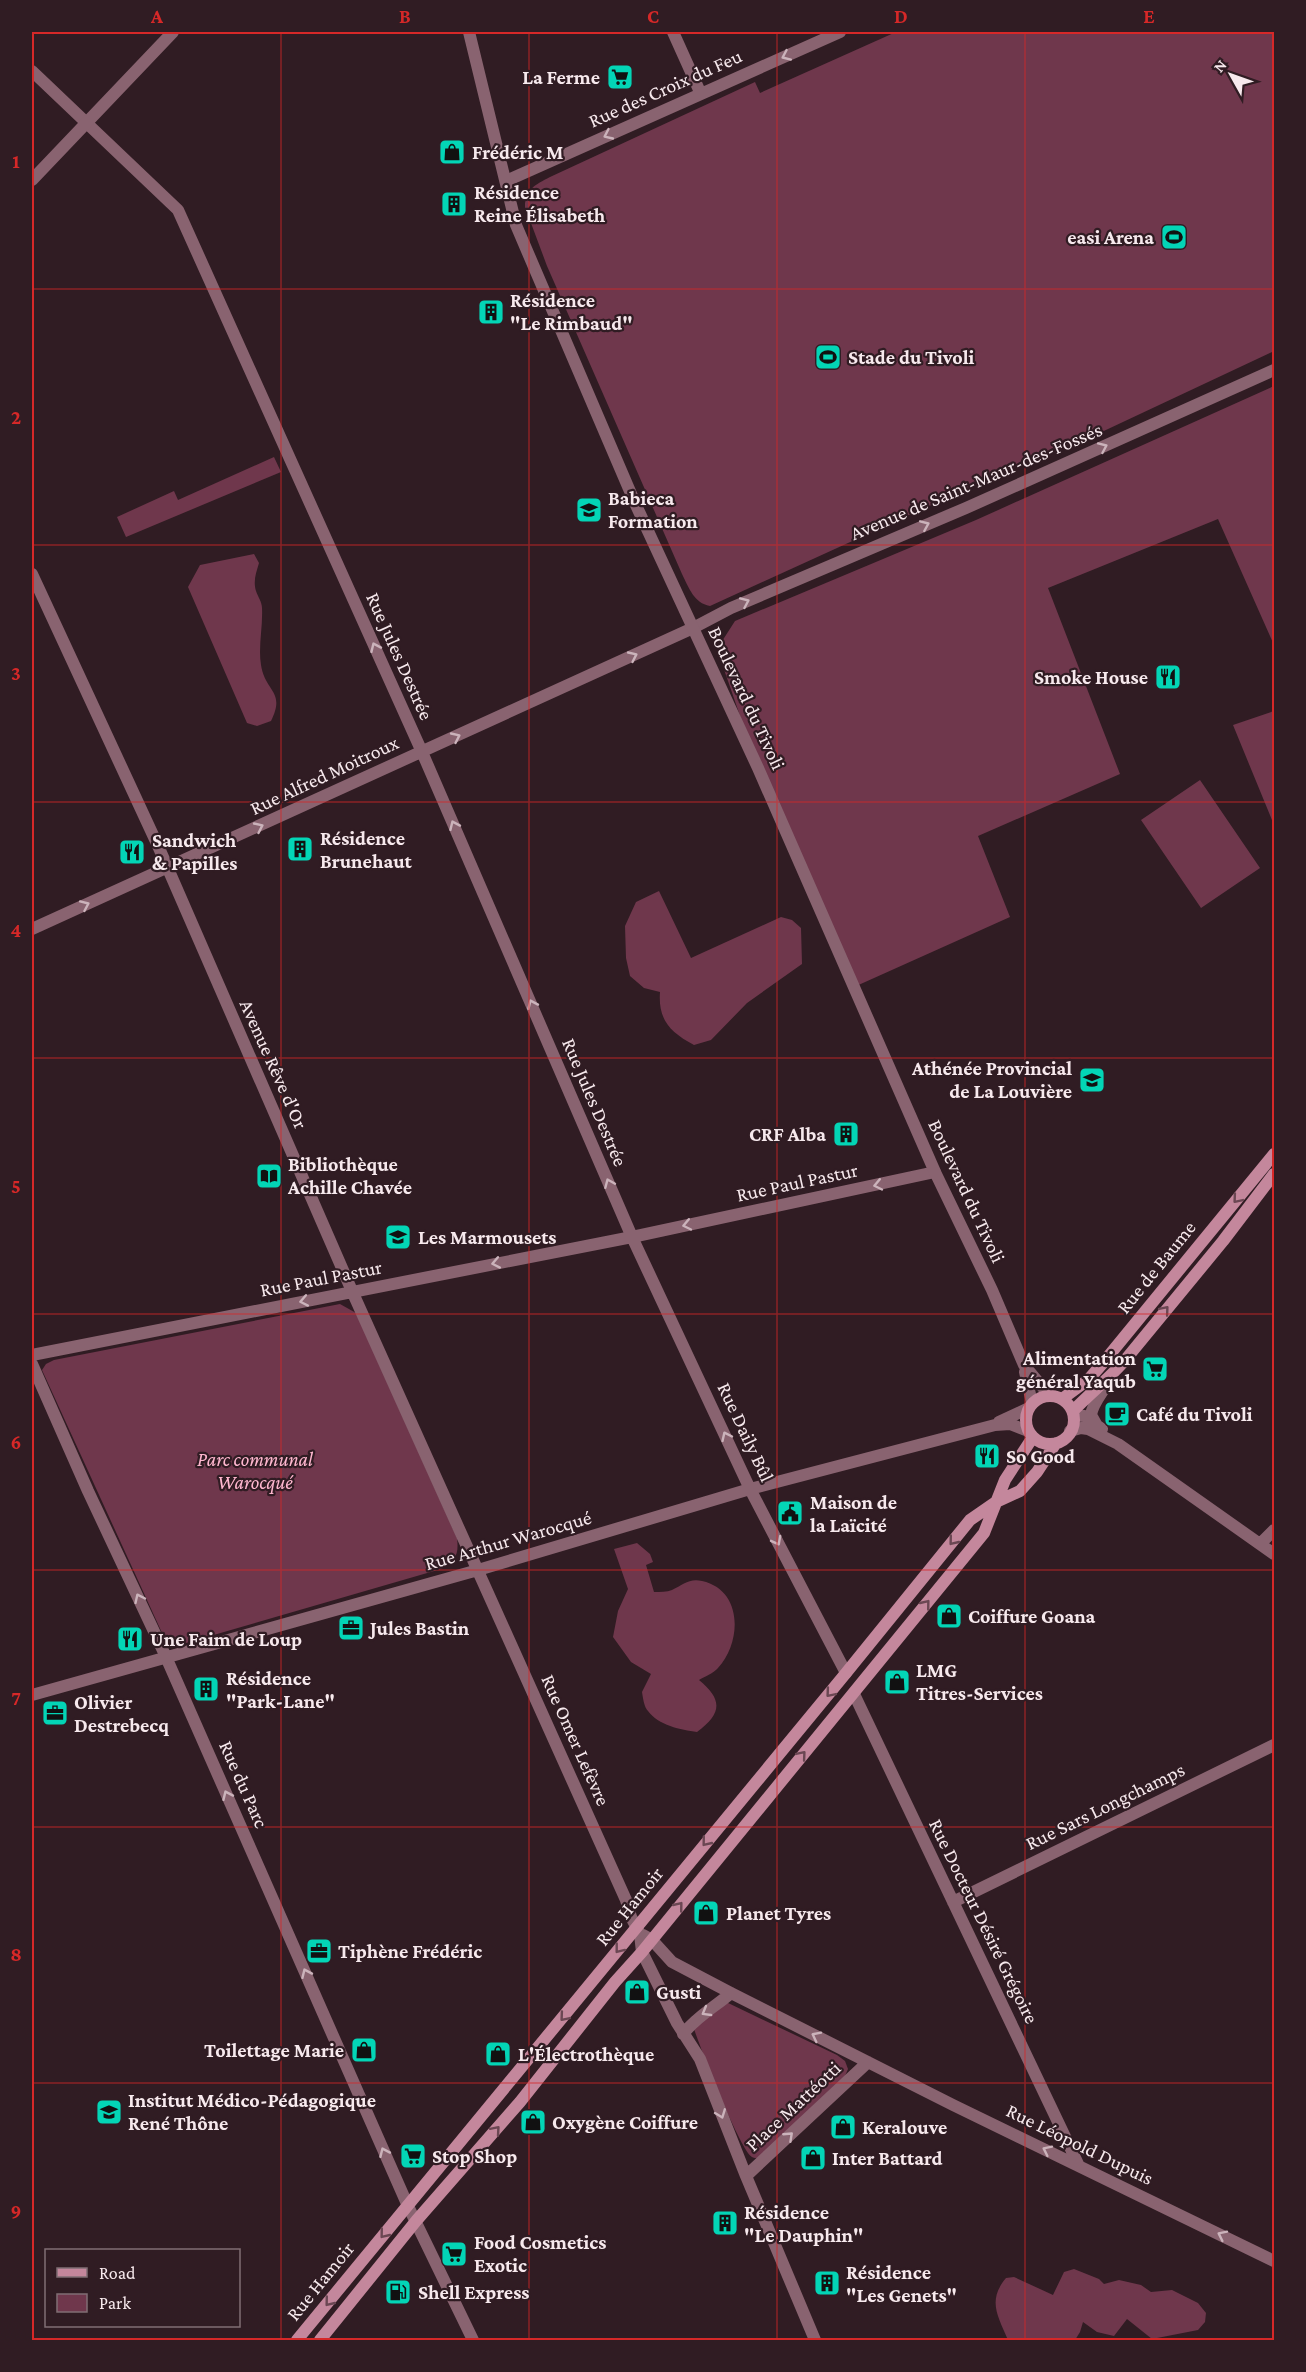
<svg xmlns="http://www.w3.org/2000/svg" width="1306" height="2372" viewBox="0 0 1306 2372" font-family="'Crimson Pro',serif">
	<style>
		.green { fill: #6f374c }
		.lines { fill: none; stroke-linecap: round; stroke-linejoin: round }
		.minor { stroke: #896370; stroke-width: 12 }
		.tertiary { stroke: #896370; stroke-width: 12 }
		.secondary { stroke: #c4879c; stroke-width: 12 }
		.oneway { stroke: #cbb3bb }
		.oneway2 { stroke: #6b4753 }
		.grid { fill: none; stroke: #d62828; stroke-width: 1.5; stroke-opacity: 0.55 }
		.labels { text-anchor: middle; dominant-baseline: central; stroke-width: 4.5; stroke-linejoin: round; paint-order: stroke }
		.poi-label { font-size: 20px; font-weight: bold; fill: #f7e9ed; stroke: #301c23; text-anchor: start }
		.street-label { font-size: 20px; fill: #f7e9ed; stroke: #301c23 }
		.park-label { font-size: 20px; font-style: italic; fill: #ffb7cf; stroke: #301c23 }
		.neatline { fill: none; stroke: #d62828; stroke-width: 2 }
		.grid-label { font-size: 20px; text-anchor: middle; font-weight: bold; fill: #d62828 }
	</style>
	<rect width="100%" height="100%" fill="#301c23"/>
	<path class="green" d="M 896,32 L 1274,32 L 1274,351 L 1091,437 L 1054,449 L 710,606 C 694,603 689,588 682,574 L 547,266 L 525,207 C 525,189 535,185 550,177 L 755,82 L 760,93 Z
		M 1274,386 L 1274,645 L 1218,519 L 1048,588 L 1120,774 L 978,836 L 1010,917 L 854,987 L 758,768 L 717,649 L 735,621 L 976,520 Z
		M 274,457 L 281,472 L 126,537 L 117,517 L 174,491 L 178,500 Z
		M 254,554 L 259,563 C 256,573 253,581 256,591 C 258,597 262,602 262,608 C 263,627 258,647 261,665 C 265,692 286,691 271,721 L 257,726 L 247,723 L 188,587 L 200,565 Z
		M 1274,711 L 1274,825 L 1233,725 Z
		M 1200,780 L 1260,868 L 1201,908 L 1141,820 Z
		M 659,891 L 691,958 L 781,917 L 792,920 L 801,928 L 802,964 L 747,1003 L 711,1040 L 694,1045 C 670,1032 658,1020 660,992 L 644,988 L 630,976 L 626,958 L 625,926 L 636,902 Z
		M 340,1304 L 356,1313 L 457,1538 C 459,1554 456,1561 441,1569 L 179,1645 L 171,1642 L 163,1635 L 42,1370 L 46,1364 L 54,1360 Z
		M 637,1543 L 650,1554 L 653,1562 L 646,1565 L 654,1592 C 660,1592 667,1592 672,1590 C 683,1585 689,1578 702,1581 C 743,1590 742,1642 718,1668 C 714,1673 704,1677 699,1680 C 723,1700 722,1713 697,1732 C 681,1730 658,1725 648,1711 C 644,1707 643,1698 642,1692 L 651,1674 L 631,1662 L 613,1637 L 618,1611 L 628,1589 L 614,1549 Z
		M 726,2002 L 837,2055 L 845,2061 L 848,2069 L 845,2076 L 761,2156 C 757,2158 756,2159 752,2157 C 740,2150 700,2047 694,2029 Z
		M 1074,2269 L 1099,2279 L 1104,2284 L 1119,2280 L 1141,2285 L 1151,2292 L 1172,2290 L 1198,2303 L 1206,2313 L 1205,2322 L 1198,2330 L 1152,2339 L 1127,2319 L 1114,2336 L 1097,2332 L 1083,2322 L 1080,2332 L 1075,2340 L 1008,2340 C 998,2316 987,2301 1006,2278 L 1014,2277 L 1053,2295 L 1064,2272 Z"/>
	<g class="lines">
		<path class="minor" d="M 673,32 L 700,92
			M 32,71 L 178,210 L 422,752 L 632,1237 L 750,1489 L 846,1673
			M 506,181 L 840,32
			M 32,574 L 159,848 L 352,1291 L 626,1900 L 631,1917 L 640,1934 L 642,1952 L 677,2023 L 700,2059 L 746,2176 L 815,2340
			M 32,929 L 693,628 L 731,608 L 966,508 L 1274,370
			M 32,1355 L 632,1237 L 935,1172
			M 32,1364 L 88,1491 L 166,1657 L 408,2206 L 473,2340
			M 1074,1415 L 1084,1416 L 1102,1429
			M 999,1422 L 1029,1408
			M 1096,1424 L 1091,1415 C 1093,1401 1105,1391 1110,1378
			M 1070,1431 L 1081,1428 L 1088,1429 L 1118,1444 L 1274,1554
			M 1260,1544 L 1274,1530
			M 854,1694 L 1079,2166
			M 32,1695 L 478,1570 L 750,1489 L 995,1425 L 1010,1424 L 1028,1431
			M 953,1902 L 1274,1745
			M 643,1935 L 652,1940 L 672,1962 L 731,1993 L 953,2105 L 1274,2261
			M 683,2034 C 697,2016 715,2007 731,1993
			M 746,2176 L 868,2062"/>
		<path class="tertiary" d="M 469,32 L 516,225 L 635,503 L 758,768 L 935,1172 L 992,1290 L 1024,1365 L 1050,1396
			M 32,180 L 173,32
			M 1025,1372 L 1032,1403"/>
		<path class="secondary" d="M1026 1420a24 24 0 1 1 48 0a24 24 0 1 1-48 0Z
			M 1062,1399 L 1089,1379 L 1102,1364 L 1274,1154
			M 1073,1411 C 1090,1393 1110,1378 1126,1359 L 1223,1241 L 1274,1174
			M 297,2340 L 846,1673 L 970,1520 L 996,1502 L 1020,1491 L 1037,1472 L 1056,1443
			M 320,2340 L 416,2221 L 520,2102 L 615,1982 L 642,1952 L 984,1533 L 1005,1480 L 1033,1437"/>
	</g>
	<defs><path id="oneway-chevron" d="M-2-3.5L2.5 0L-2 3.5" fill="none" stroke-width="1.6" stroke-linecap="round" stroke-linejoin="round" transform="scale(1.5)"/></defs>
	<g class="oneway">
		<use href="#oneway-chevron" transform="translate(786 56) rotate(156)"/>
		<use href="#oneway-chevron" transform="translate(608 135) rotate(155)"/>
		<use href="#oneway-chevron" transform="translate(1103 447) rotate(-24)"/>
		<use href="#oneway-chevron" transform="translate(925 525) rotate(-23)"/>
		<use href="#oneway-chevron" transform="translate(745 602) rotate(-24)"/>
		<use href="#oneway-chevron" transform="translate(375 647) rotate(-114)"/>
		<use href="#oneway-chevron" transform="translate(633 656) rotate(-25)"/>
		<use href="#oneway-chevron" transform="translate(456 737) rotate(-25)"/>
		<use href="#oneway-chevron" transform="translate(454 825) rotate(-114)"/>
		<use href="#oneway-chevron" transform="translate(259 827) rotate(-25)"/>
		<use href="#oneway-chevron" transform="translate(85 905) rotate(-24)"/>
		<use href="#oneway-chevron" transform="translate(532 1004) rotate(-114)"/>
		<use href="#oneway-chevron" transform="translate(609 1183) rotate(-113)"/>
		<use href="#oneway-chevron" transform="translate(878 1185) rotate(168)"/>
		<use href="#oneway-chevron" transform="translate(687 1225) rotate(168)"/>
		<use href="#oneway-chevron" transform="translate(496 1263) rotate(169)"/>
		<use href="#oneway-chevron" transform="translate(304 1301) rotate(169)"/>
		<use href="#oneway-chevron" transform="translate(726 1436) rotate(-115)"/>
		<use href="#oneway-chevron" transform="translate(777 1541) rotate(62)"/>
		<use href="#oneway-chevron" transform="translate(139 1598) rotate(-115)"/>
		<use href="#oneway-chevron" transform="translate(227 1795) rotate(-114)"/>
		<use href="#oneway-chevron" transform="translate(306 1973) rotate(-114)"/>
		<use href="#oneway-chevron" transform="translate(706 2012) rotate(150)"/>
		<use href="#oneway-chevron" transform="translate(816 2036) rotate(-153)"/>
		<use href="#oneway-chevron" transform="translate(721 2114) rotate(69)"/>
		<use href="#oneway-chevron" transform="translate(789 2136) rotate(-43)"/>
		<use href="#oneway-chevron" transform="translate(1047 2150) rotate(-154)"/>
		<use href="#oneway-chevron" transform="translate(384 2152) rotate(-114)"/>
		<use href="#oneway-chevron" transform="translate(1222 2235) rotate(-154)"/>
	</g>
	<g class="oneway2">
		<use href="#oneway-chevron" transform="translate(1237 1199) rotate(130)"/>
		<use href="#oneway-chevron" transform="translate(1165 1310) rotate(-50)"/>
		<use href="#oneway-chevron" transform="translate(953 1541) rotate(129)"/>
		<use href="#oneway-chevron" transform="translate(926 1604) rotate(-51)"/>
		<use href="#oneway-chevron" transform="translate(830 1693) rotate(130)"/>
		<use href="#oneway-chevron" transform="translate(802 1755) rotate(-50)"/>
		<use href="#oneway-chevron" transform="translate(706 1842) rotate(129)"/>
		<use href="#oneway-chevron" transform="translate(679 1906) rotate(-51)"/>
		<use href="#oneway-chevron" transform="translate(619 1949) rotate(128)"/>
		<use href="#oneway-chevron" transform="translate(564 2017) rotate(130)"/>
		<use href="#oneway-chevron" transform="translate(496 2130) rotate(-49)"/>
		<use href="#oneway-chevron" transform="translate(384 2234) rotate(129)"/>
		<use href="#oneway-chevron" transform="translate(329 2302) rotate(129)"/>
	</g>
	<path class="grid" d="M 281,32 L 281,2340M 529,32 L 529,2340M 777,32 L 777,2340M 1025,32 L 1025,2340M 32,289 L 1274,289M 32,545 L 1274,545M 32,802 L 1274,802M 32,1058 L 1274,1058M 32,1314 L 1274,1314M 32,1570 L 1274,1570M 32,1827 L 1274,1827M 32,2083 L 1274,2083"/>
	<defs>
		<symbol id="supermarket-square" viewBox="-11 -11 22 22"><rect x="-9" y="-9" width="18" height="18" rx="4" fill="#03d5b6" stroke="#301c23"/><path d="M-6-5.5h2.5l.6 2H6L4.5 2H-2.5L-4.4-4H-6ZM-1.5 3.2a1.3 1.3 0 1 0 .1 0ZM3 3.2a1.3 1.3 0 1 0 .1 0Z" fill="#111"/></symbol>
		<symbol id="shop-square" viewBox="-11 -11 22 22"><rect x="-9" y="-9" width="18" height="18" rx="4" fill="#03d5b6" stroke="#301c23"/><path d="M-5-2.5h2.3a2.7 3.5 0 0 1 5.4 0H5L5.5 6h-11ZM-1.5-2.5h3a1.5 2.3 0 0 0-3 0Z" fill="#111"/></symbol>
		<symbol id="building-square" viewBox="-11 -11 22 22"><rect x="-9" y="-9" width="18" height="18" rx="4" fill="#03d5b6" stroke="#301c23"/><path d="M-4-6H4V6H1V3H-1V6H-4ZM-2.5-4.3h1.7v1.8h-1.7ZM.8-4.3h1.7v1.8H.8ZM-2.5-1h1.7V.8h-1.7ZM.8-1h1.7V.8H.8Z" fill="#111"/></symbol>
		<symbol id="stadium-square" viewBox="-11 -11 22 22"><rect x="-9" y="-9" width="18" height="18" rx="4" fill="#03d5b6" stroke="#301c23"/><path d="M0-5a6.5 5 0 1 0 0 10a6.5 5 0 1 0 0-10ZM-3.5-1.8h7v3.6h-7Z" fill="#111"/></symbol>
		<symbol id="school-square" viewBox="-11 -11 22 22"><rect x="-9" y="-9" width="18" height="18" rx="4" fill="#03d5b6" stroke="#301c23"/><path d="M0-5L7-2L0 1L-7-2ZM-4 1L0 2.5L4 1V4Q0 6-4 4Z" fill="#111"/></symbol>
		<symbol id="restaurant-square" viewBox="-11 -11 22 22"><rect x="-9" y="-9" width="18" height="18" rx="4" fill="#03d5b6" stroke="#301c23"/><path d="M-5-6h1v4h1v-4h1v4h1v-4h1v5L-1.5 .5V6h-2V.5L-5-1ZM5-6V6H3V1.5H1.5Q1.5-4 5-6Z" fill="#111"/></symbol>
		<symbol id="library-square" viewBox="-11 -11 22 22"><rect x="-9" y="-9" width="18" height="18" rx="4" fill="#03d5b6" stroke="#301c23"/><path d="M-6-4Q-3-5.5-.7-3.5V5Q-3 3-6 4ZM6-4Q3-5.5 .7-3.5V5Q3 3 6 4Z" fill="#111"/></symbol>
		<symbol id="cafe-square" viewBox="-11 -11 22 22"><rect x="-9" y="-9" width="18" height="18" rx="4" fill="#03d5b6" stroke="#301c23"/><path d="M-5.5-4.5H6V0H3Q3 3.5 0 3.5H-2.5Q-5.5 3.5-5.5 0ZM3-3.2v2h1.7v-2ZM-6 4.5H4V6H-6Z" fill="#111"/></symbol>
		<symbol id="civic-square" viewBox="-11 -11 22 22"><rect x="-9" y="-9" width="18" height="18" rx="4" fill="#03d5b6" stroke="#301c23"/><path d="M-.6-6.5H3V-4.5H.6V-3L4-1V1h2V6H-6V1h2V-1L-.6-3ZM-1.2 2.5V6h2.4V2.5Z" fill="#111"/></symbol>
		<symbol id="office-square" viewBox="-11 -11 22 22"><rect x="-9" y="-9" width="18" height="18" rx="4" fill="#03d5b6" stroke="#301c23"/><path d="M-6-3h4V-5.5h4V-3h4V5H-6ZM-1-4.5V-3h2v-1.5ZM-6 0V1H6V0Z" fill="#111"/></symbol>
		<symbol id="fuel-square" viewBox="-11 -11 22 22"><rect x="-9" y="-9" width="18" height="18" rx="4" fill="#03d5b6" stroke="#301c23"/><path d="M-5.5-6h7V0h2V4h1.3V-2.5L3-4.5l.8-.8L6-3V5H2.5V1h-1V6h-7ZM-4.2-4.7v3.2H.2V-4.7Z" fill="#111"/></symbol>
	</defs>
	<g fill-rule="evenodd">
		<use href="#supermarket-square" x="605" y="62" width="30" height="30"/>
		<use href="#shop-square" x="437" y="137" width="30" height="30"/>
		<use href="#building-square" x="439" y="189" width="30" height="30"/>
		<use href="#stadium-square" x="1159" y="222" width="30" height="30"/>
		<use href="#building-square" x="476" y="297" width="30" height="30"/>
		<use href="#stadium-square" x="813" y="342" width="30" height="30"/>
		<use href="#school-square" x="574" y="495" width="30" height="30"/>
		<use href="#restaurant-square" x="1153" y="662" width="30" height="30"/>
		<use href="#building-square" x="285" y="834" width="30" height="30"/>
		<use href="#restaurant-square" x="117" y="837" width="30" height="30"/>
		<use href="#school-square" x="1077" y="1065" width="30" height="30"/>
		<use href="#building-square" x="831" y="1119" width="30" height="30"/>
		<use href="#library-square" x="254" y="1161" width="30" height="30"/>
		<use href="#school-square" x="383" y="1222" width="30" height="30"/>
		<use href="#supermarket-square" x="1140" y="1354" width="30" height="30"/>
		<use href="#cafe-square" x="1102" y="1399" width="30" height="30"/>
		<use href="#restaurant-square" x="972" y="1441" width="30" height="30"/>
		<use href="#civic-square" x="775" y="1498" width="30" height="30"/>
		<use href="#shop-square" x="934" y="1601" width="30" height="30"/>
		<use href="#office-square" x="336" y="1613" width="30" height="30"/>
		<use href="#restaurant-square" x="115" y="1624" width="30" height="30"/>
		<use href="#shop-square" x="882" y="1667" width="30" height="30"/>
		<use href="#building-square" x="191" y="1674" width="30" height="30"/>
		<use href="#office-square" x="40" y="1698" width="30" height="30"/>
		<use href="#shop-square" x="691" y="1898" width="30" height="30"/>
		<use href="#office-square" x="304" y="1936" width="30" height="30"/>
		<use href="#shop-square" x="622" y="1977" width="30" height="30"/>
		<use href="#shop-square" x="349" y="2035" width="30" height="30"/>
		<use href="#shop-square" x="483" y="2039" width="30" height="30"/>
		<use href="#school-square" x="94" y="2097" width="30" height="30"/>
		<use href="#shop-square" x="518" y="2107" width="30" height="30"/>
		<use href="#shop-square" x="828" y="2112" width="30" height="30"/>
		<use href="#supermarket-square" x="398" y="2141" width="30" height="30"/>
		<use href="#shop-square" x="798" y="2143" width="30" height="30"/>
		<use href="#building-square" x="710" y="2208" width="30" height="30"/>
		<use href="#supermarket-square" x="439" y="2239" width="30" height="30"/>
		<use href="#building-square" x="812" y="2268" width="30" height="30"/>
		<use href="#fuel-square" x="383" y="2277" width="30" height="30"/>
	</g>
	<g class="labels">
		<g class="poi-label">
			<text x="600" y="77" text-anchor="end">La Ferme</text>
			<text x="472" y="152">Frédéric M</text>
			<text x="474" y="192">Résidence<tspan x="474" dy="23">Reine Élisabeth</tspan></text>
			<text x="1154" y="237" text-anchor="end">easi Arena</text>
			<text x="510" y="300">Résidence<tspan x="510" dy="23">"Le Rimbaud"</tspan></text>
			<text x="848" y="357">Stade du Tivoli</text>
			<text x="608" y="498">Babieca<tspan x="608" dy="23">Formation</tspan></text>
			<text x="1148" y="677" text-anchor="end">Smoke House</text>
			<text x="320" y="838">Résidence<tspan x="320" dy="23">Brunehaut</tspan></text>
			<text x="152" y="840">Sandwich<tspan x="152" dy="23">&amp; Papilles</tspan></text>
			<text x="1072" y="1068" text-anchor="end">Athénée Provincial<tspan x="1072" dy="23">de La Louvière</tspan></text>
			<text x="826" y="1134" text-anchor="end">CRF Alba</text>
			<text x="288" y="1164">Bibliothèque<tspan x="288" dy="23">Achille Chavée</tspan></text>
			<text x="418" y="1237">Les Marmousets</text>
			<text x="1136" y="1358" text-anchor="end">Alimentation<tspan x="1136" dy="23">général Yaqub</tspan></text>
			<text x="1136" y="1414">Café du Tivoli</text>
			<text x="1006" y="1456">So Good</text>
			<text x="810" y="1502">Maison de<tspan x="810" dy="23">la Laïcité</tspan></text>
			<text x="968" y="1616">Coiffure Goana</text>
			<text x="370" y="1628">Jules Bastin</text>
			<text x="150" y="1639">Une Faim de Loup</text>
			<text x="916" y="1670">LMG<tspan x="916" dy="23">Titres-Services</tspan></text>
			<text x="226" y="1678">Résidence<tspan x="226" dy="23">"Park-Lane"</tspan></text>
			<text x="74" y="1702">Olivier<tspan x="74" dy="23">Destrebecq</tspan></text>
			<text x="726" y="1913">Planet Tyres</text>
			<text x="338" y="1951">Tiphène Frédéric</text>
			<text x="656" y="1992">Gusti</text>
			<text x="344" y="2050" text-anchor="end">Toilettage Marie</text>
			<text x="518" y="2054">L'Électrothèque</text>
			<text x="128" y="2100">Institut Médico-Pédagogique<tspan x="128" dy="23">René Thône</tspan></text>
			<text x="552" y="2122">Oxygène Coiffure</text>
			<text x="862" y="2127">Keralouve</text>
			<text x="432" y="2156">Stop Shop</text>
			<text x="832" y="2158">Inter Battard</text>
			<text x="744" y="2212">Résidence<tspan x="744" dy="23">"Le Dauphin"</tspan></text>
			<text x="474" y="2242">Food Cosmetics<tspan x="474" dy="23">Exotic</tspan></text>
			<text x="846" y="2272">Résidence<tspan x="846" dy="23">"Les Genets"</tspan></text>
			<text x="418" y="2292">Shell Express</text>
		</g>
		<g class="street-label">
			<text transform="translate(665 88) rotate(-24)">Rue des Croix du Feu</text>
			<text transform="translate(976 481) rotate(-23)">Avenue de Saint-Maur-des-Fossés</text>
			<text transform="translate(400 656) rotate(66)">Rue Jules Destrée</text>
			<text transform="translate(747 698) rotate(65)">Boulevard du Tivoli</text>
			<text transform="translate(324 775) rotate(-25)">Rue Alfred Moitroux</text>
			<text transform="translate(274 1064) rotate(66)">Avenue Rêve d'Or</text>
			<text transform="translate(595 1102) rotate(67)">Rue Jules Destrée</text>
			<text transform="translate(797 1182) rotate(-12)">Rue Paul Pastur</text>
			<text transform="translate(967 1191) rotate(65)">Boulevard du Tivoli</text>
			<text transform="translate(1156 1267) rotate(-51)">Rue de Baume</text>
			<text transform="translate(321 1278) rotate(-11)">Rue Paul Pastur</text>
			<text transform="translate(746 1432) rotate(65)">Rue Daily Bûl</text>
			<text transform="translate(508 1540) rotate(-16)">Rue Arthur Warocqué</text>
			<text transform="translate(576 1740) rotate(66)">Rue Omer Lefèvre</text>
			<text transform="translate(244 1784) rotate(66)">Rue du Parc</text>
			<text transform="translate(1105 1806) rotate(-26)">Rue Sars Longchamps</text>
			<text transform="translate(629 1906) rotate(-51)">Rue Hamoir</text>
			<text transform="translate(984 1921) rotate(64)">Rue Docteur Désiré Grégoire</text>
			<text transform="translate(793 2106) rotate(-43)">Place Mattéotti</text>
			<text transform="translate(1080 2144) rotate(26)">Rue Léopold Dupuis</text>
			<text transform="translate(320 2281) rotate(-51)">Rue Hamoir</text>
		</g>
		<g class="park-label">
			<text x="255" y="1459">Parc communal<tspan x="255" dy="23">Warocqué</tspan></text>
		</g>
	</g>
	<rect width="1306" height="2372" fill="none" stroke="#301c23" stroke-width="66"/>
	<rect x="45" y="2249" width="195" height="78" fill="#301c23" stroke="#806e74" stroke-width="1.5"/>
	<rect x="57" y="2268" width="30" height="9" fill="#c4879c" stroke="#806e74" stroke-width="1.5"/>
	<text x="99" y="2279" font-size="18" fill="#f7e9ed">Road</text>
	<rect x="57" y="2294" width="30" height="18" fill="#6f374c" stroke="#806e74" stroke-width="1.5"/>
	<text x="99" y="2309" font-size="18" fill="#f7e9ed">Park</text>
	<g transform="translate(1231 75) rotate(310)" stroke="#301c23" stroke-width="4.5" paint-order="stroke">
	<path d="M0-4.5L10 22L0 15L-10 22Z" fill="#f7e9ed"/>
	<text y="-9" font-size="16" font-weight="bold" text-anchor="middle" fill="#f7e9ed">N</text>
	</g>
	<rect x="33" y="33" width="1240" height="2306" class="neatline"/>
	<g class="grid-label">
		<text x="157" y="23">A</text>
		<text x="405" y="23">B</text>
		<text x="653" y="23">C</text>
		<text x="901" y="23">D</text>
		<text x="1149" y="23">E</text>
		<text x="16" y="168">1</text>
		<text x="16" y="424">2</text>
		<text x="16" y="680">3</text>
		<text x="16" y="937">4</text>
		<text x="16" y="1193">5</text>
		<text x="16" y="1449">6</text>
		<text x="16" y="1705">7</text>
		<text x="16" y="1961">8</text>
		<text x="16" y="2218">9</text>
	</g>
</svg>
